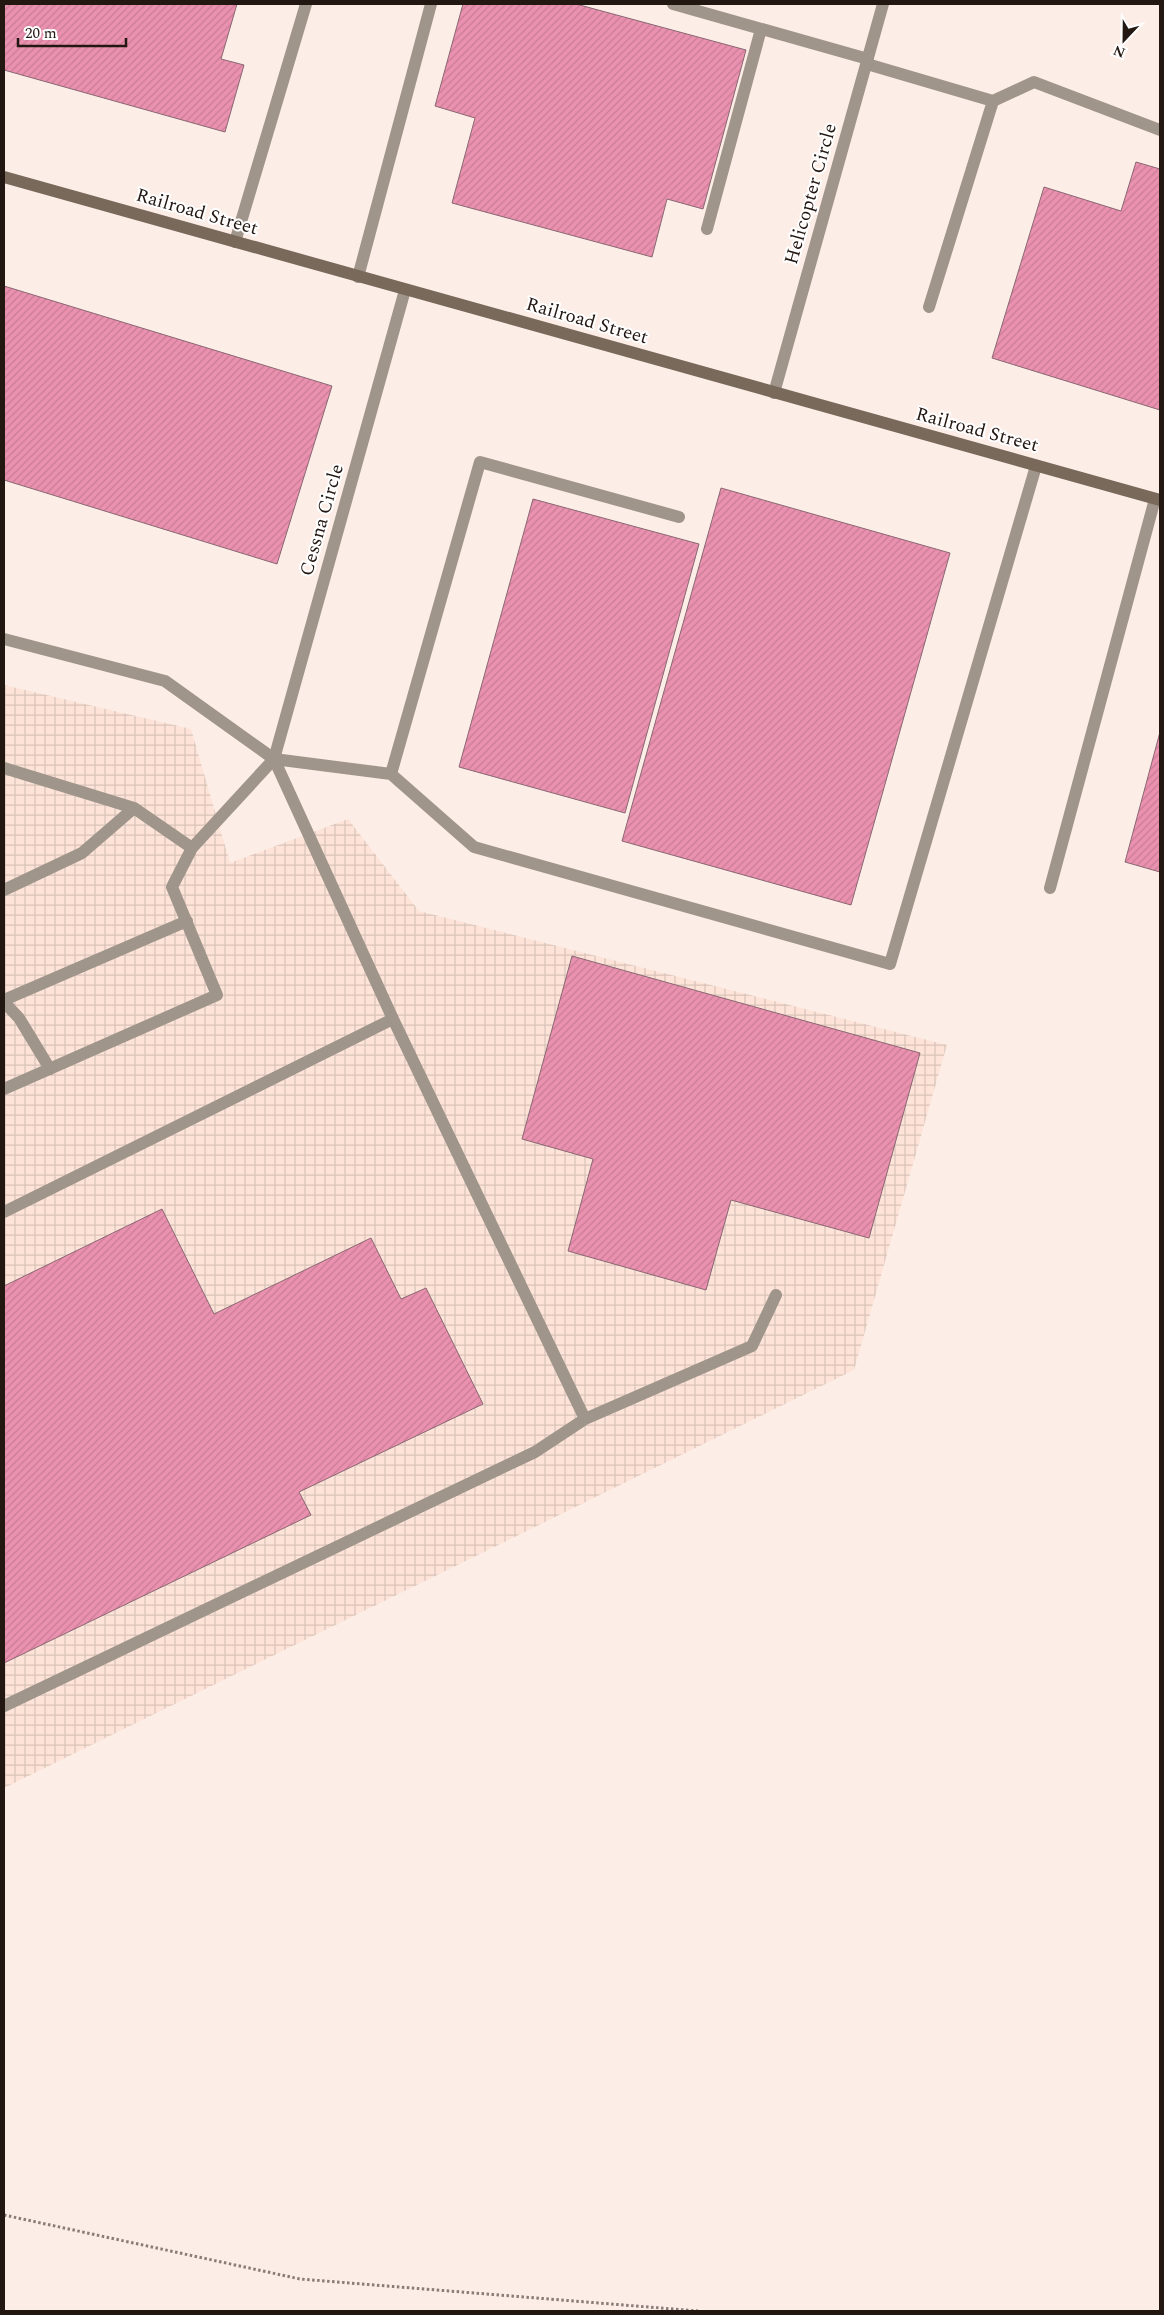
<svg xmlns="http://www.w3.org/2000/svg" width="1164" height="2315" viewBox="0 0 1164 2315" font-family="Spectral,serif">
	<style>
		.industrial { fill: url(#industrial-grid) }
		.building { fill: url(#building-hatch); stroke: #896772 }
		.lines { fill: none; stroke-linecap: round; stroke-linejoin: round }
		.path { stroke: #8a7d77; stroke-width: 3; stroke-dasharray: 2.5 2.5; stroke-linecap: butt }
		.service { stroke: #a0958a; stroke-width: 12 }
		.minor { stroke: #a0958a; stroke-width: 12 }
		.secondary { stroke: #79695a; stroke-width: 12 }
		.labels { text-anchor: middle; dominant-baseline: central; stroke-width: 4; stroke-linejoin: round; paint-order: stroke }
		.street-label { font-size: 19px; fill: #231711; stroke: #fff }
	</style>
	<defs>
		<pattern id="industrial-grid" width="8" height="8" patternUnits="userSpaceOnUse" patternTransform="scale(1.25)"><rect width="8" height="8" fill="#fee4d8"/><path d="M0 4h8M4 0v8" fill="none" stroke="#d9c3b8"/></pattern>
		<pattern id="building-hatch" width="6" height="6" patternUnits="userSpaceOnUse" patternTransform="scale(1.25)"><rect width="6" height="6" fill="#eb91b0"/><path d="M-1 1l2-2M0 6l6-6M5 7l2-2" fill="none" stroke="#c97c96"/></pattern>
	</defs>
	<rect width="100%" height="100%" fill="#fcede7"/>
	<path class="industrial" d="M 4,685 L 191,729 L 230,863 L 348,819 L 419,911 L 947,1045 L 854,1370 L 4,1788 Z"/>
	<path class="building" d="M 4,4 L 237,4 L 221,59 L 244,65 L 225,132 L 4,70 Z
		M 463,4 L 576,4 L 746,50 L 703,209 L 667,199 L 652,257 L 452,203 L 475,118 L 435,106 Z
		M 1136,162 L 1160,169 L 1160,410 L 992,358 L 1044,187 L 1121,211 Z
		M 4,286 L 332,386 L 277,564 L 4,480 Z
		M 721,488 L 950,553 L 851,905 L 622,841 Z
		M 533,499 L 699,544 L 625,813 L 459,767 Z
		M 1160,732 L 1160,872 L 1125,862 Z
		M 572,956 L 920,1053 L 869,1238 L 731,1200 L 706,1290 L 568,1251 L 593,1159 L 522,1139 Z
		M 162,1209 L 214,1314 L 371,1238 L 401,1299 L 426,1288 L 483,1404 L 299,1492 L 311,1515 L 4,1663 L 4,1286 Z"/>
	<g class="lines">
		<path class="path" d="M 4,2215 L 300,2279 L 698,2311"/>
		<path class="service" d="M 673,4 L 868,59
			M 867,64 L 993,101 L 929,307
			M 993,101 L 1034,82 L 1160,130
			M 707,229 L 761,29
			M 235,242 L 306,4
			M 358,277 L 431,4
			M 4,639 L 165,681 L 274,759 L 391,774 L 474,847 L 890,964 L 1036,466
			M 4,768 L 134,808 L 192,848
			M 391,774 L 480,462 L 679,517
			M 1050,888 L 1155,499
			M 4,890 L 82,853 L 134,808
			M 4,1000 L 187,921
			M 4,1002 L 19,1018 L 50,1069
			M 4,1089 L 217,995 L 172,887 L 192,848 L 274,759
			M 4,1212 L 393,1019
			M 585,1419 L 752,1346 L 776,1295
			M 4,1706 L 535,1452 L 585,1419 L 393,1019 L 274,759"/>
		<path class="minor" d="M 774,393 L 883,4
			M 274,759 L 405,290"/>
		<path class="secondary" d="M 4,177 L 1160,500"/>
	</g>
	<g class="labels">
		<g class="street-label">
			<text transform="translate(811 194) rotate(-74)">Helicopter Circle</text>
			<text transform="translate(197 212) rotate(16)">Railroad Street</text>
			<text transform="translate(587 321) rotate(16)">Railroad Street</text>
			<text transform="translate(977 430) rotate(15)">Railroad Street</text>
			<text transform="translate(322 520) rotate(-74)">Cessna Circle</text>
		</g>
	</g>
	<rect width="1164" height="2315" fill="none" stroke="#231711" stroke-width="10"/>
	<g transform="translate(1124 40) rotate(202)" stroke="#ffffff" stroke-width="4" paint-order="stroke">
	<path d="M0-4L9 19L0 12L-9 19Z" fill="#231711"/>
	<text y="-8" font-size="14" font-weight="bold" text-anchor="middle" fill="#231711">N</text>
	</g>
	<path d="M18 38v8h108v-8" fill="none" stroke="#231711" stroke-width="2.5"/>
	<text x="25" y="38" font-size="15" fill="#231711" stroke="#ffffff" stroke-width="4" paint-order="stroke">20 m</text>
</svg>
